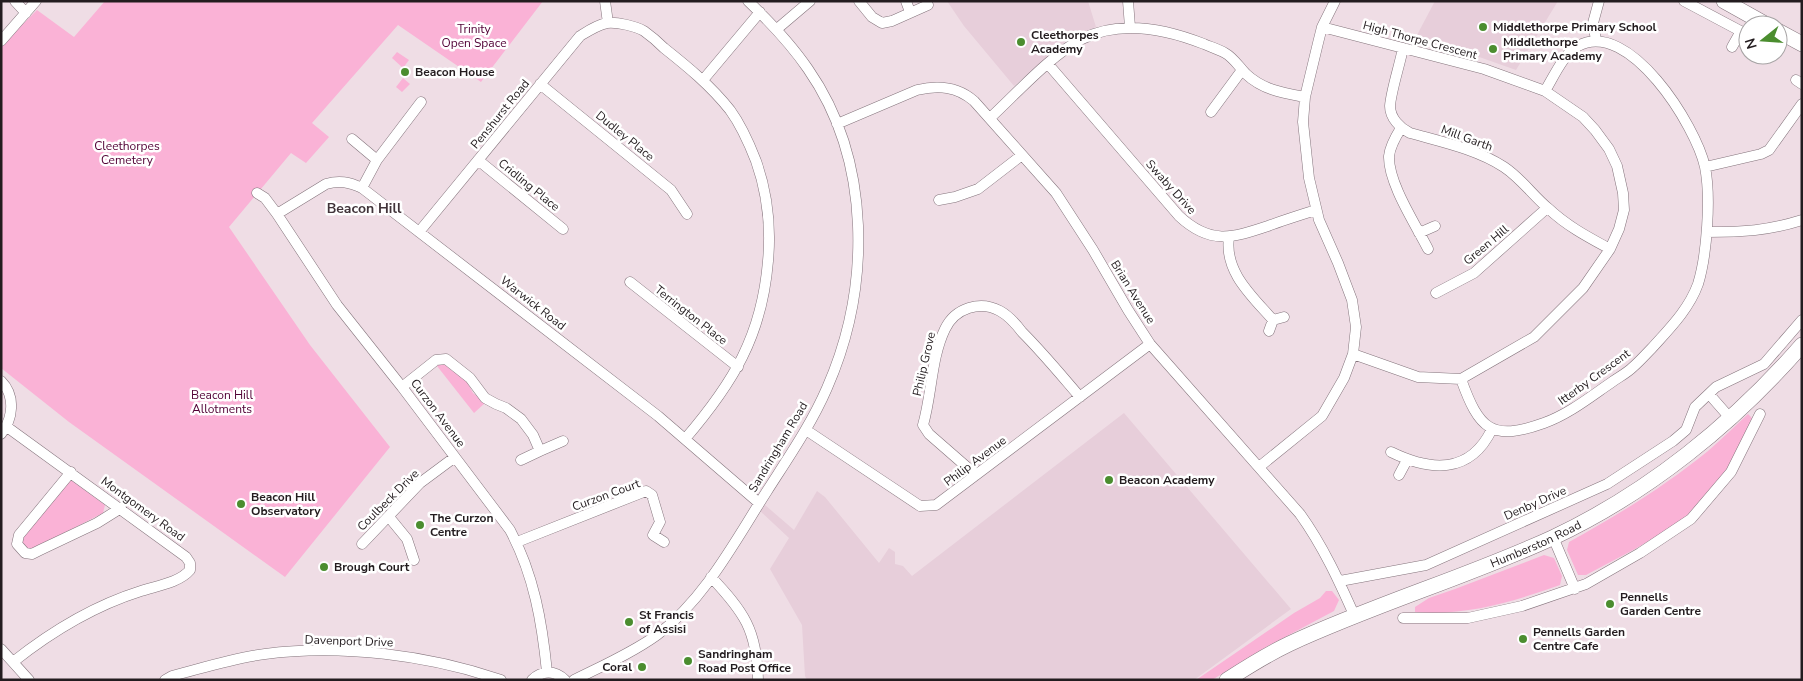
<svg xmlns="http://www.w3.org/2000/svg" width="1803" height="681" viewBox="0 0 1803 681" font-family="'Nunito Sans',sans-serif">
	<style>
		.built { fill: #e7ceda }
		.green { fill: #fab2d6 }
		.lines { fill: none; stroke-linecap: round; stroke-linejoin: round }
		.street-casing { stroke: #84747c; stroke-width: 11 }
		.primary-casing { stroke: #84747c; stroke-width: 16 }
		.street { stroke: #fff; stroke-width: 10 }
		.primary { stroke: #fff; stroke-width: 15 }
		.poi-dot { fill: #4b8d2f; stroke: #fff; stroke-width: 2 }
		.labels { text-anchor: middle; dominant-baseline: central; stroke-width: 5; stroke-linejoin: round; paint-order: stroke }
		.poi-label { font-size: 12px; font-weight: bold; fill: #231c1f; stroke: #fff; text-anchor: start }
		.park-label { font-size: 12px; fill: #510035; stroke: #fff }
		.street-label { font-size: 12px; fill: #231c1f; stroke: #fff }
		.neighbourhood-label { font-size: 14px; font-weight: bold; fill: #41343a; stroke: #fff }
	</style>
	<rect width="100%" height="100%" fill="#efdde5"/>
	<path class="built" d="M 947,1 L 1088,1 L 1096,27 L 1073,36 L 1057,48 L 1014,86 L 964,26 Z
		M 1435,1 L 1558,1 L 1516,70 L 1417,35 Z
		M 1124,413 L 1291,609 L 1194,680 L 807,680 L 805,676 L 802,625 L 770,569 L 789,538 L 760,511 L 765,505 L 794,530 L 817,491 L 825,497 L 879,563 L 889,548 L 895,552 L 895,564 L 903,566 L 912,576 Z"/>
	<path class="green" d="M 105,1 L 543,1 L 481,82 L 398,25 L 312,123 L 329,137 L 306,163 L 291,153 L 229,227 L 310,345 L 390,447 L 285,577 L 69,422 L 1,368 L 1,46 L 37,10 L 74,37 Z
		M 397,52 L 409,60 L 403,68 L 392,58 Z
		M 403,78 L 410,84 L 402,92 L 396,87 Z
		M 442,362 L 445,363 L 451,370 L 466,380 L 473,393 L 485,403 L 474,413 L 437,366 Z
		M 1748,414 L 1752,418 L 1726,473 L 1681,522 L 1635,549 L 1586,575 L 1578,575 L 1567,550 L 1569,542 C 1618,515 1665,486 1708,451 C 1722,439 1735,426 1748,414 Z
		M 71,480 L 105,505 L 103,513 L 29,551 L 22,545 L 22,537 L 67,481 Z
		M 1544,555 L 1554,558 L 1562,576 L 1560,585 C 1512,602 1467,616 1415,612 L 1415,607 L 1429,598 L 1455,589 Z
		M 1326,591 L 1332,591 L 1339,600 L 1334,611 L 1266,647 L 1212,680 L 1196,680 L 1294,613 L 1320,598 Z"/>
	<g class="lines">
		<defs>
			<path id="street" d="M 15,1 L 26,13
				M 605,1 L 608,23
				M 859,1 L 872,17 L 882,23 L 892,21 L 928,5
				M 906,1 L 910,12
				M 1128,1 L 1130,27
				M 1684,1 L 1748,35
				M 1322,27 L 1484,69 L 1545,91 L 1583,117 L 1595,130 L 1609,149 L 1617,166 L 1623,193 L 1624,210 L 1619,229 L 1610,249 L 1583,288 L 1534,337 L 1461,379 L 1418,377 L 1353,354
				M 777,29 L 810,1
				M 1596,40 L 1593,23 L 1599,1
				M 1,41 L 36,1
				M 1732,47 L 1741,31
				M 1403,48 C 1400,64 1391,91 1390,106 C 1390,118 1400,128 1410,133 C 1442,142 1476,149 1504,167 C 1522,179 1533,196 1549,209 C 1567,226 1588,237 1610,249
				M 1048,64 L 1179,216 C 1210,245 1232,238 1268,226 C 1284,220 1300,215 1316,210
				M 703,80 L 760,12
				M 1796,80 L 1802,84
				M 540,84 L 671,190 L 687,214
				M 1211,112 L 1242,70
				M 990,118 C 1016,94 1052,54 1082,39 C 1121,19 1166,29 1204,44 C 1211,47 1218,49 1225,53 C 1234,58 1239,67 1246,74 C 1263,90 1283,93 1305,97
				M 837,124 L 917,90 C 938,85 957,86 974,101 L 1056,193 L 1093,250 L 1128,310 L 1150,344 L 1300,514 C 1323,546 1339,581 1355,617
				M 1401,128 C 1396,136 1390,147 1389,156 C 1388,183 1416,225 1428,249
				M 352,139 L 377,160
				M 478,160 L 563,229
				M 1705,167 L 1761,154 L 1769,150 L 1802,104
				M 362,188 L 377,160 L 421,102
				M 257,193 L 265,198 L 277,214 L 337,305 L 402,387 L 510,530 C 534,575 542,622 547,672
				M 939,200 L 955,197 L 978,189 L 1022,155
				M 277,214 L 326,184 C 339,180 349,182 362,188 L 658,416 L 759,503
				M 419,232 L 580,36 C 588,31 597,25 607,23 C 618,22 635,26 644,31 C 651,36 658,42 664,48 C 688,67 711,86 730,110 C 741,125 749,143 756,161 C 767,192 771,228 768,261 C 762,336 733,383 685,439
				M 1707,232 C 1743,232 1767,231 1802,220
				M 1419,233 L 1435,226
				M 1229,237 C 1224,272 1252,296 1273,320
				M 630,282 L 738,367
				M 1436,293 L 1474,273 L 1547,208
				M 1269,331 L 1273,320 L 1284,317
				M 1461,379 C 1479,429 1491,442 1544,423 C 1569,414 1590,397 1612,382 C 1619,377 1627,373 1633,367 C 1640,361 1646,354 1652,348 C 1670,328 1689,309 1698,284 C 1707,255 1711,197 1705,167 C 1696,126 1629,18 1578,46 C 1564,53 1553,78 1545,91
				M 1,381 C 16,396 13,419 1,434
				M 402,387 L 436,360 L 446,359 L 470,378 L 485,398 L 496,404 L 506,408 L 521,419 L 533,435 L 540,451 L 521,460
				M 1709,394 L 1730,418
				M 7,427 L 186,557 L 190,563 L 190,570 C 179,583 156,586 141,591 C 93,606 52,631 13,662
				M 806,430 L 920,506 L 936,505 L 1150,344
				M 540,451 L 563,441
				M 1391,452 C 1430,471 1470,475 1492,429
				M 1259,467 L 1322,416 L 1344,378 L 1353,354 L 1356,327 L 1352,300 L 1338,263 L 1319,220 L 1309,178 L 1303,122 L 1305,97 L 1318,43 L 1322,27 L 1335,1
				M 71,472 L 19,535 L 17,544 L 25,553 L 32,554 L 40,550 L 97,523 L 121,508
				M 976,475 L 929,434 L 923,425 C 932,394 931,358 945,329 C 955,308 980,300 1000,311 C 1009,316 1016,324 1022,332 C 1043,353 1061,375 1080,397
				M 1399,475 L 1407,460
				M 389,517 L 407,539 L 414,560
				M 1553,537 L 1575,589
				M 517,542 L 646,491 L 652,495 L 660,522 L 653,535 L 664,542
				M 362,544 L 420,483 L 455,457
				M 711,577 C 744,612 757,630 758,680
				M 1340,581 L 1426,565 L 1607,484 L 1673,441 L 1686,430 L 1695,407 L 1716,387 L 1764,364 L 1802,320
				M 1403,618 L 1468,618 L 1522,606 L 1586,584 L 1640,553 L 1691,519 L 1731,472 L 1760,414
				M 1,649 L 29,680
				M 165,680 L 172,676 C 203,668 233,658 265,654 C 341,644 429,655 501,680
				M 532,680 C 542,670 555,670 565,680
				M 574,680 C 602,666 632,653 657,635 C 705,599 735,541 767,491 C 788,458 811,425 827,388 C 871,288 872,161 808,69 C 791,44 770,22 748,1"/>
			<g id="primary">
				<path d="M 1724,1 L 1767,25"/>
				<path d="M 1778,31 L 1802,44"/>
				<path id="s1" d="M 1227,680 C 1247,667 1268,654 1289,644 C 1375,604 1467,577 1552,538 C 1648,493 1733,424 1802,345"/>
			</g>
		</defs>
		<use href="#street" class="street-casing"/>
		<use href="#primary" class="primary-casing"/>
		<use href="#street" class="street"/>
		<use href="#primary" class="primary"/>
	</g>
	<g class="poi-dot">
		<circle cx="1483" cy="27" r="5"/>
		<circle cx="1021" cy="42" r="5"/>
		<circle cx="1493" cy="49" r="5"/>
		<circle cx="405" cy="72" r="5"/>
		<circle cx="1109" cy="480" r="5"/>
		<circle cx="241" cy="504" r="5"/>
		<circle cx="420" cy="525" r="5"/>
		<circle cx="324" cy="567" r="5"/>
		<circle cx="1610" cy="604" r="5"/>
		<circle cx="629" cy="622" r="5"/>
		<circle cx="1523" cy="639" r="5"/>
		<circle cx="688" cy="661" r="5"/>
		<circle cx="642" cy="667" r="5"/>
	</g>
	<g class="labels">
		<g class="poi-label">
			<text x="1493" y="27">Middlethorpe Primary School</text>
			<text x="1031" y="35">Cleethorpes<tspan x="1031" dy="14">Academy</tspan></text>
			<text x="1503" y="42">Middlethorpe<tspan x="1503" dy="14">Primary Academy</tspan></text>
			<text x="415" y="72">Beacon House</text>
			<text x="1119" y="480">Beacon Academy</text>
			<text x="251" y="497">Beacon Hill<tspan x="251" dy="14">Observatory</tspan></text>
			<text x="430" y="518">The Curzon<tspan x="430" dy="14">Centre</tspan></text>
			<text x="334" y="567">Brough Court</text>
			<text x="1620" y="597">Pennells<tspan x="1620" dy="14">Garden Centre</tspan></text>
			<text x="639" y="615">St Francis<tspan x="639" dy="14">of Assisi</tspan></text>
			<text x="1533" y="632">Pennells Garden<tspan x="1533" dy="14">Centre Cafe</tspan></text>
			<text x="698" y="654">Sandringham<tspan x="698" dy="14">Road Post Office</tspan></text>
			<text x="632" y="667" text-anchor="end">Coral</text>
		</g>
		<g class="park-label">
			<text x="474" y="29">Trinity<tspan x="474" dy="14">Open Space</tspan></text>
			<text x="127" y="146">Cleethorpes<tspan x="127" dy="14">Cemetery</tspan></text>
			<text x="222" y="395">Beacon Hill<tspan x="222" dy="14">Allotments</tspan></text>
		</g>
		<g class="street-label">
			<text transform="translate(1420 40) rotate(15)">High Thorpe Crescent</text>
			<text transform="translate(500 114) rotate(-51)">Penshurst Road</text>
			<text transform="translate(625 136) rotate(39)">Dudley Place</text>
			<text transform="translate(1467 138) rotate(20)">Mill Garth</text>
			<text transform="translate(529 185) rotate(39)">Cridling Place</text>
			<text transform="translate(1171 187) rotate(48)">Swaby Drive</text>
			<text transform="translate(1486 245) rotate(-40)">Green Hill</text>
			<text transform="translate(1133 292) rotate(58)">Brian Avenue</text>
			<text transform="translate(533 303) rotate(38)">Warwick Road</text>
			<text transform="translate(691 315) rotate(38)">Terrington Place</text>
			<text transform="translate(924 364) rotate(-77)">Philip Grove</text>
			<text transform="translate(1594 377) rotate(-36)">Itterby Crescent</text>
			<text transform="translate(438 413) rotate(53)">Curzon Avenue</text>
			<text transform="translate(778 447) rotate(-59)">Sandringham Road</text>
			<text transform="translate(975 461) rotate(-37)">Philip Avenue</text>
			<text transform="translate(606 495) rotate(-20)">Curzon Court</text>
			<text transform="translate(388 500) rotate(-45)">Coulbeck Drive</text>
			<text transform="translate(1535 503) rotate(-24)">Denby Drive</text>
			<text transform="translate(143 509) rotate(36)">Montgomery Road</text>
			<text stroke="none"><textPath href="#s1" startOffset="338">Humberston Road</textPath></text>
			<text transform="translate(349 641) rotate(2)">Davenport Drive</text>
		</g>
		<g class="neighbourhood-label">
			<text x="364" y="208">Beacon Hill</text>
		</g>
	</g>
	<rect width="1803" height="681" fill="none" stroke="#231c1f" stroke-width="5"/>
	<g transform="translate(1763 40) rotate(253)"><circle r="24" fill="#ffffff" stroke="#a7a4a5"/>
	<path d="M0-4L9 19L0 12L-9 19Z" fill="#4b8d2f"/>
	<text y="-8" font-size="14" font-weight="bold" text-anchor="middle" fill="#231c1f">N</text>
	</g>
</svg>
